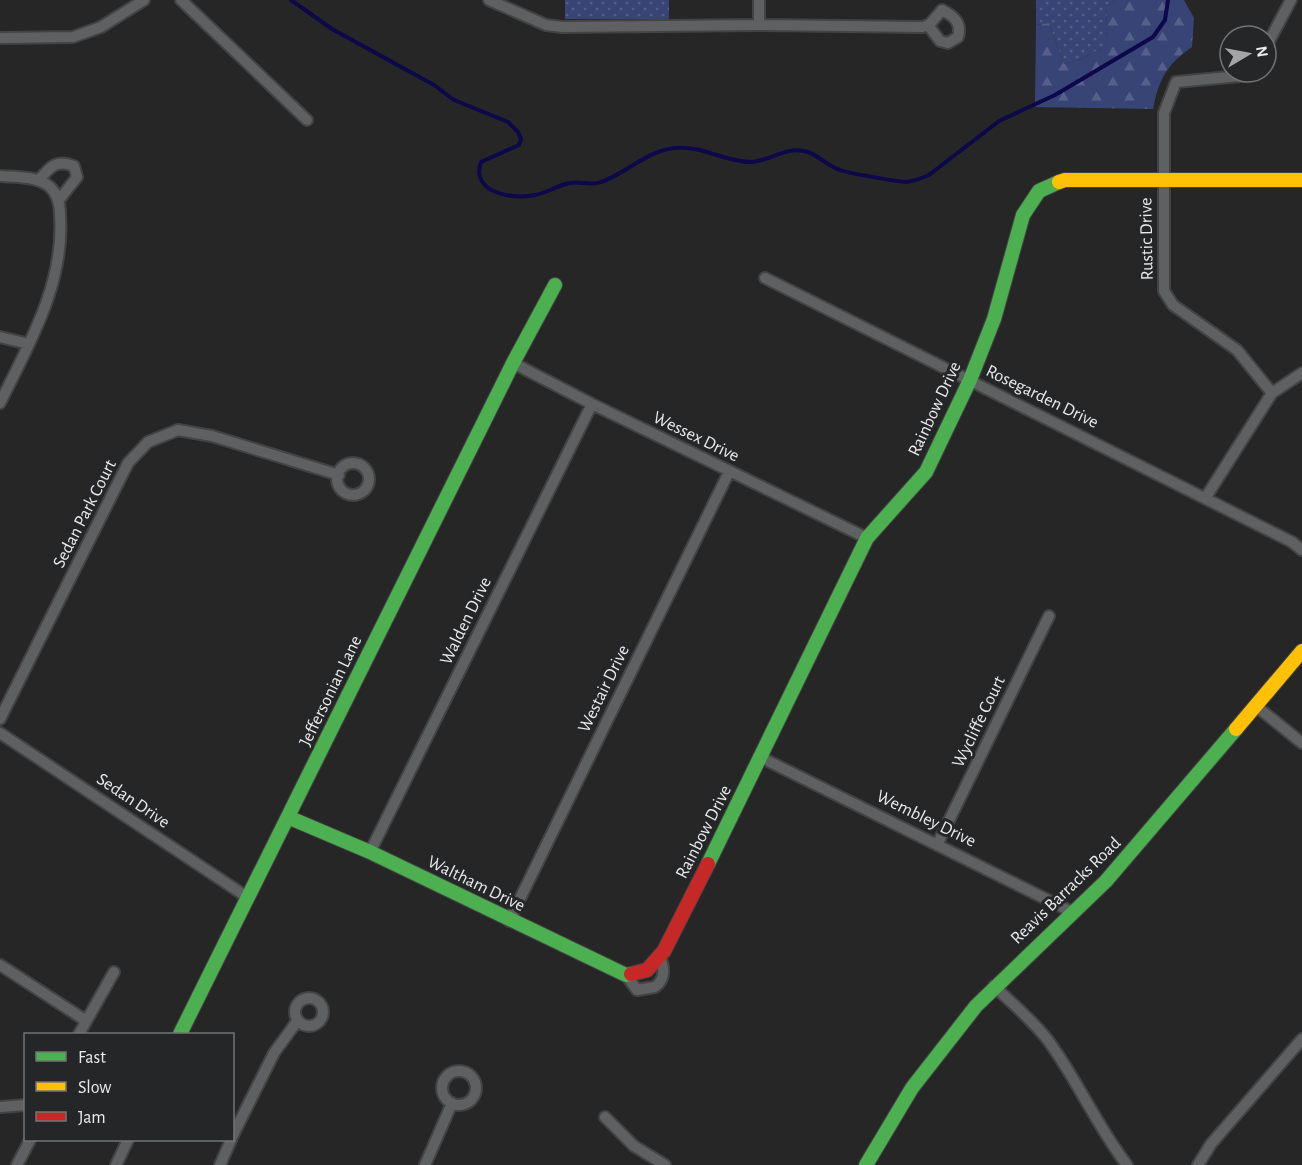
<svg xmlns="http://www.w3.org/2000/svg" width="1302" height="1165" viewBox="0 0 1302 1165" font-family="'Alegreya Sans',sans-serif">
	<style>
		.grass { fill: url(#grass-dots) }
		.forest { fill: url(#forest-firs) }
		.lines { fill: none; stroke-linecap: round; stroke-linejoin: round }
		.stream { stroke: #0c0849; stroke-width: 4 }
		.street-casing { stroke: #434344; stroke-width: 14 }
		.fast-casing { stroke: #434344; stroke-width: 16 }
		.slow-casing { stroke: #434344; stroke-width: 16 }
		.jam-casing { stroke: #434344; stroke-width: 16 }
		.street { stroke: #5f6061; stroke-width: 10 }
		.fast { stroke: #4caf50; stroke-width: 14 }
		.slow { stroke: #ffc107; stroke-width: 14 }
		.jam { stroke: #c62828; stroke-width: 14 }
		.labels { text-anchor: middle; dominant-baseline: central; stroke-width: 6; stroke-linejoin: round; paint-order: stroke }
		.street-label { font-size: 18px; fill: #eaeaec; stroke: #252628 }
	</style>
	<defs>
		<pattern id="grass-dots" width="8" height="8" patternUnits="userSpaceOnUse" patternTransform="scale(1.5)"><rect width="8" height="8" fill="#384475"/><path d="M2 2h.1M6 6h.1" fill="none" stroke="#555f89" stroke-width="1.8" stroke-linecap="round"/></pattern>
		<pattern id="forest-firs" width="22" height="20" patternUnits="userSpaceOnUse" patternTransform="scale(1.5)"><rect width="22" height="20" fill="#384475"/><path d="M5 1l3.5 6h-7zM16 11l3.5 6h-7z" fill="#555f89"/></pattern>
	</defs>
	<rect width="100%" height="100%" fill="#262627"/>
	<path class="grass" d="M 565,0 L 669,0 L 669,19 L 565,19 Z
		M 1036,0 L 1116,0 L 1107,6 L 1106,46 L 1081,59 L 1064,64 L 1049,23 L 1036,25 Z"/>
	<path class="forest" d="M 1116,0 L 1184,0 L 1194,18 L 1192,47 C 1167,64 1159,79 1153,109 L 1035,107 L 1036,25 L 1049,23 L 1064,64 L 1081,59 L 1106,46 L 1107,6 Z"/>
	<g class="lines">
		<path class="stream" d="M 291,0 L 332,29 L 434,85 L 454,100 L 508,122 L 518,132 L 521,139 L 519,145 L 481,162 C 470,193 514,200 535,195 C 547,193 558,185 570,183 C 580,181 591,186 601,182 C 627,173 646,151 675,148 C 702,145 724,162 751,162 C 771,161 787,145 808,152 C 819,156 828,166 840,170 C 847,173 900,182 907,182 C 915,181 922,178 929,175 L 999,121 L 1055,95 L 1153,37 L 1165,20 L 1168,0"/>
		<defs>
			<path id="street" d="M 181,0 L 307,120
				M 489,0 L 546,25 L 562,27 L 759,25 L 922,27 L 929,25 L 942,10
				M 759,0 L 759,25
				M 928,25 L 940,41 L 948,43 L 958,37 C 962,23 954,16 942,10
				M 0,38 L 73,37 L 101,27 L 144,0
				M 1266,47 L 1291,0
				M 1253,72 L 1251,75 L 1176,82 L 1164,113 L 1164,291 L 1173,305 L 1237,350 L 1272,393
				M 0,176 C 16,177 36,176 49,186 C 58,194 60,204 60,215 C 65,283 29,344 0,403
				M 39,180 C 50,167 56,159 74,166 L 77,177 L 59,200
				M 765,278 L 1292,542 L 1302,550
				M 0,337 L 29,344
				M 513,363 L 592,404 L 867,538
				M337 479a16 16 0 1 1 32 0a16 16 0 1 1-32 0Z
				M 1206,497 L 1272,393 L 1302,373
				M 1256,706 L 1302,743
				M 0,719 L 128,463 L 148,442 L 178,430 L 212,436 L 339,475
				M 0,733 L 247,897
				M 762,758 L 1074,913
				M 938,843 L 1049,616
				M 370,852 L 592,404
				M 509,921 L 729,472
				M 0,965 L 85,1020
				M 626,975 L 637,990 L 655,987 C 666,979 664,968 660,956
				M 994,986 C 1012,1003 1032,1020 1047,1039 C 1077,1079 1096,1125 1127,1165
				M295 1012a14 14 0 1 1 28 0a14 14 0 1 1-28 0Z
				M 79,1034 L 114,972
				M442 1088a17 17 0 1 1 34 0a17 17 0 1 1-34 0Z
				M 0,1107 L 26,1105
				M 605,1117 L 634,1146 L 665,1165
				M 232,1137 L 274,1053 L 298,1020
				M 17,1165 L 30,1140
				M 116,1165 L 128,1140
				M 220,1165 L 231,1140
				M 425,1165 L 452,1103
				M 1198,1165 L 1211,1144 L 1302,1039"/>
			<path id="fast" d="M 290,818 L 370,852 L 626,975 L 631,974
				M 708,864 L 867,538 L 926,472 L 970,380 L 994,319 L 1023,215 L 1039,191 L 1059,182
				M 180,1034 L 513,363 L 555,285
				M 866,1165 L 912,1088 L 976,1006 L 1106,881 L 1236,729"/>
			<path id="slow" d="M 1059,182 L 1065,180 L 1302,180
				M 1236,729 L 1302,651"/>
			<path id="jam" d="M 631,974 L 647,970 L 664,951 L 708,864"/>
		</defs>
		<use href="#street" class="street-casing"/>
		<use href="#fast" class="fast-casing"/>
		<use href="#slow" class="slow-casing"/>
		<use href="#jam" class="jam-casing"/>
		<use href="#street" class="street"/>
		<use href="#fast" class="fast"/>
		<use href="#slow" class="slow"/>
		<use href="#jam" class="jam"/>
	</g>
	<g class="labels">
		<g class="street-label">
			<text transform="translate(1147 239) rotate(-91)">Rustic Drive</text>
			<text transform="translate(1042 397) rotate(26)">Rosegarden Drive</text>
			<text transform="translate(935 409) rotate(-65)">Rainbow Drive</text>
			<text transform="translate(696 437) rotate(26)">Wessex Drive</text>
			<text transform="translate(85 514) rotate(-63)">Sedan Park Court</text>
			<text transform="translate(466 621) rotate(-64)">Walden Drive</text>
			<text transform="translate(604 689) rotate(-64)">Westair Drive</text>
			<text transform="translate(331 691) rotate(-64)">Jeffersonian Lane</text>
			<text transform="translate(979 722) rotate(-64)">Wycliffe Court</text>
			<text transform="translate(133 801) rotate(34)">Sedan Drive</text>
			<text transform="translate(926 819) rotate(26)">Wembley Drive</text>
			<text transform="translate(704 832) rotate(-63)">Rainbow Drive</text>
			<text transform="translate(476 884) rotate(26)">Waltham Drive</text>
			<text transform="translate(1066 891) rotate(-44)">Reavis Barracks Road</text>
		</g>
	</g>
	<rect x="24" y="1033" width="210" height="108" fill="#252628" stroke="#747476" stroke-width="1.5"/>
	<rect x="36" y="1052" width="30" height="9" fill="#4caf50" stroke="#747476" stroke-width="1.5"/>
	<text x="78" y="1063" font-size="18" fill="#eaeaec">Fast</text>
	<rect x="36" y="1082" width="30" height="9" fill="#ffc107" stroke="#747476" stroke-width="1.5"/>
	<text x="78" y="1093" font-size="18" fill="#eaeaec">Slow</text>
	<rect x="36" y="1112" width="30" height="9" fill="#c62828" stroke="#747476" stroke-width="1.5"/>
	<text x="78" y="1123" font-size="18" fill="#eaeaec">Jam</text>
	<g transform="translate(1248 54) rotate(80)"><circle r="28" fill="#252628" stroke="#747476" stroke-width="1.5"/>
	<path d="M0-4.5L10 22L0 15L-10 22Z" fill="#a5a5a7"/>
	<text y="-9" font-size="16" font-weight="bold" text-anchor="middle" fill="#eaeaec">N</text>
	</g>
</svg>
